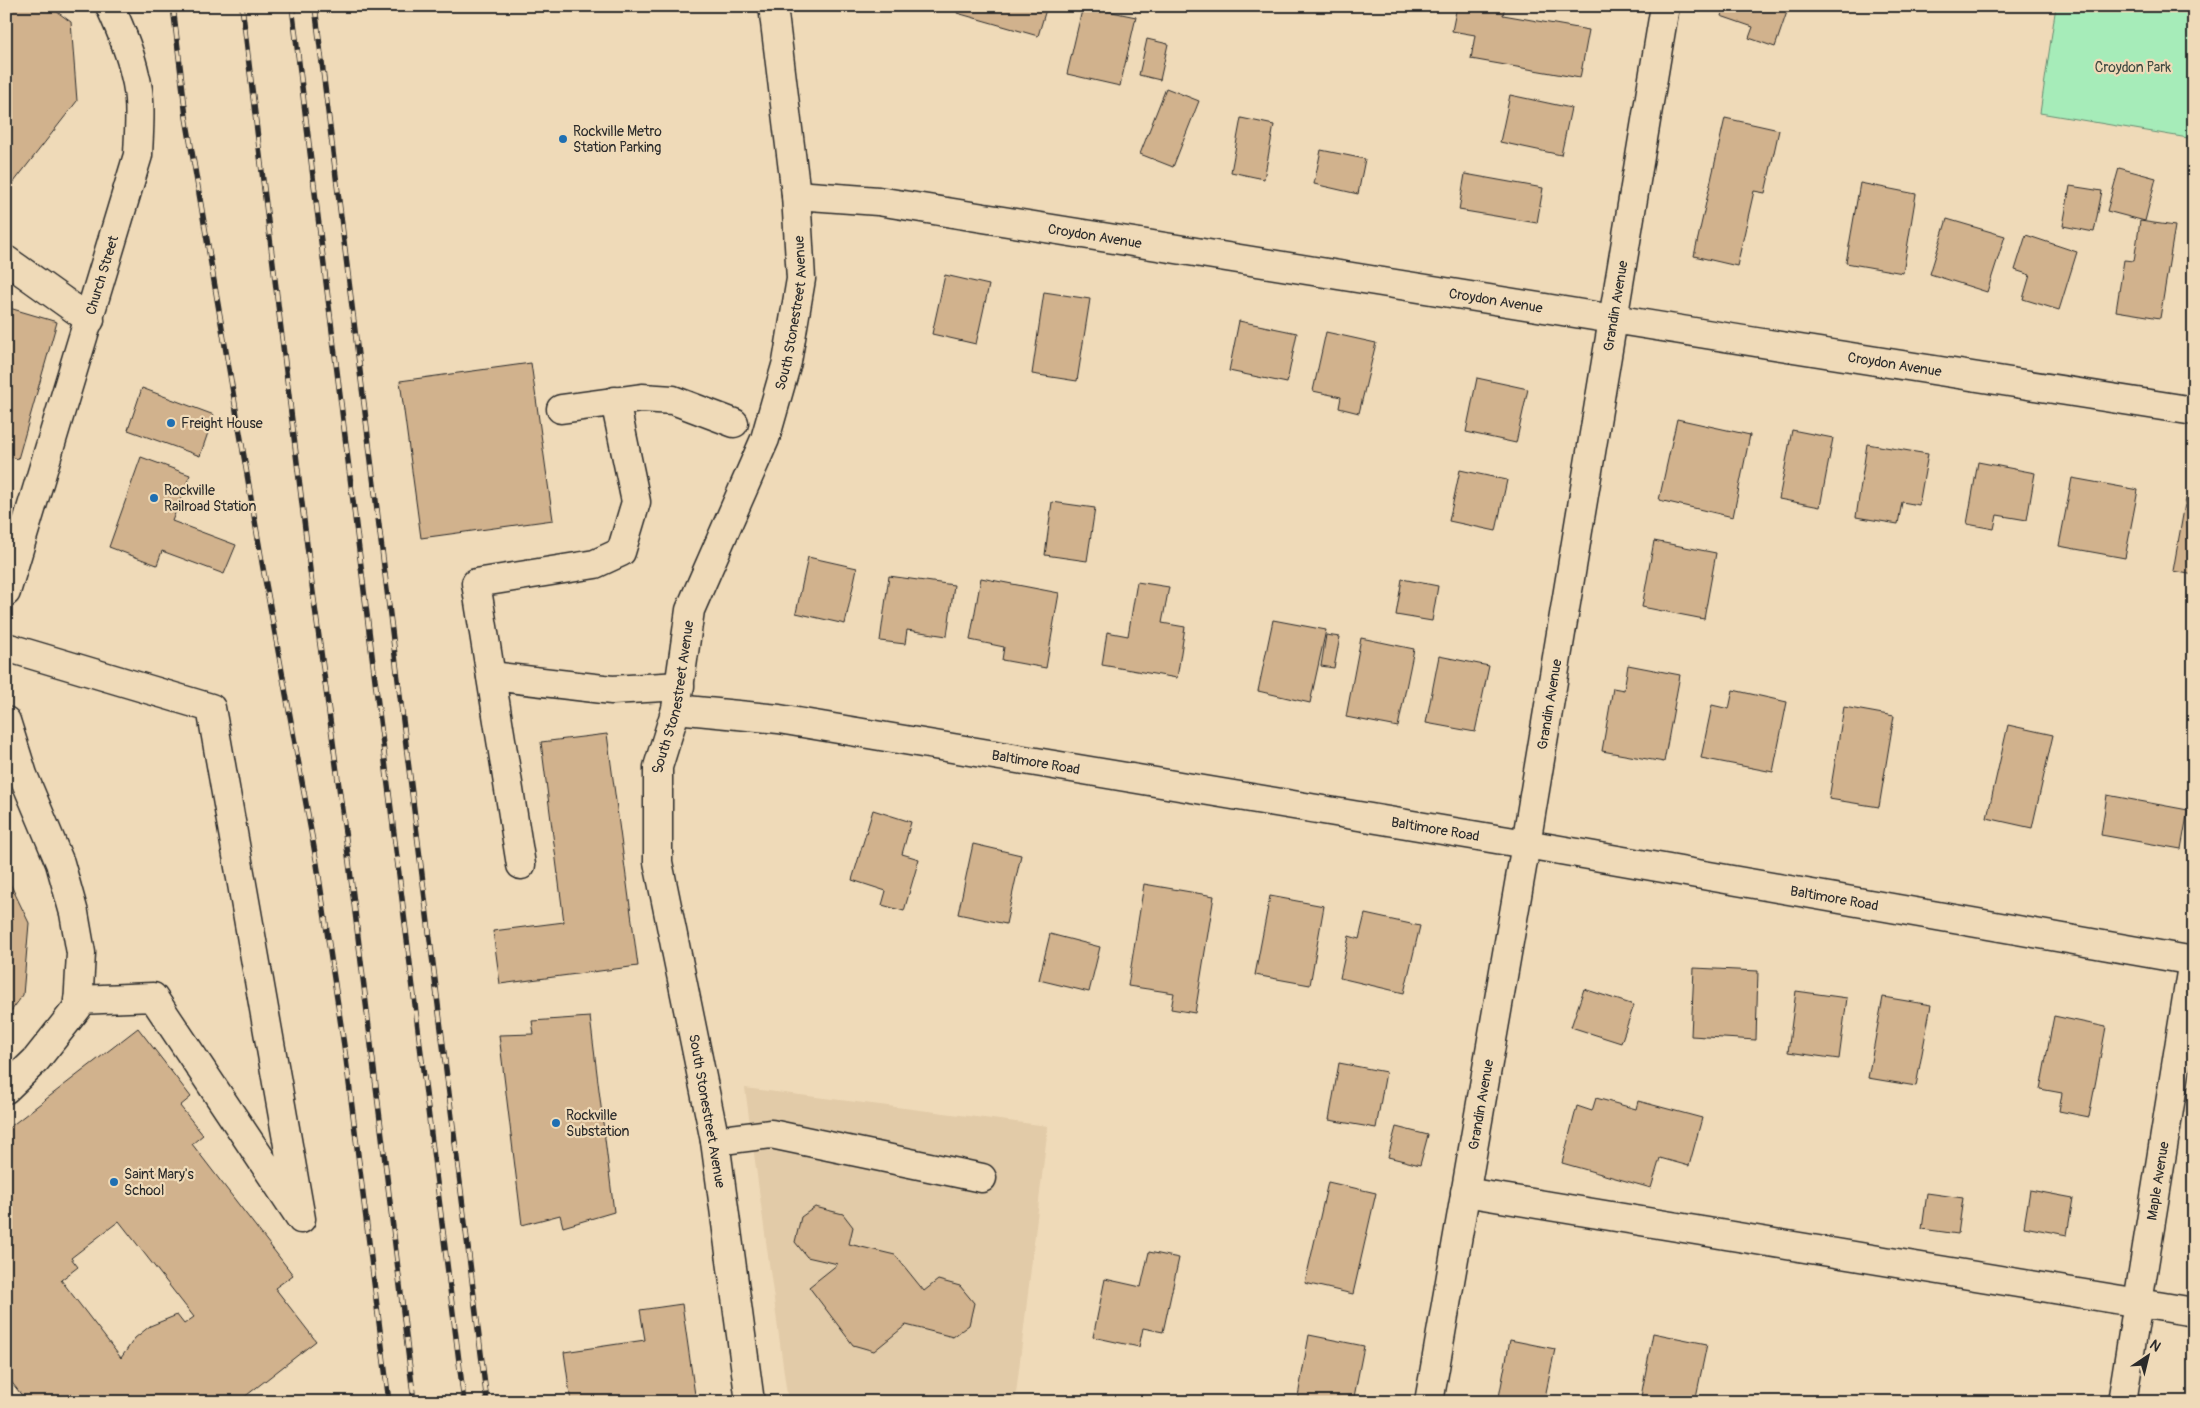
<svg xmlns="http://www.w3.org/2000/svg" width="2200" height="1408" viewBox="0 0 2200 1408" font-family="Pangolin,sans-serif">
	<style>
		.built { fill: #e2cba8 }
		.green { fill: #a6ecb9; stroke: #688c72 }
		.building { fill: #d1b28d; stroke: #2b2b2b; fill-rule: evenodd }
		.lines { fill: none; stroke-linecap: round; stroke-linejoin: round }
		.minor-casing { stroke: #2b2b2b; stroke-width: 31 }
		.major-casing { stroke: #2b2b2b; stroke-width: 31 }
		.minor { stroke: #efdab8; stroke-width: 28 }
		.major { stroke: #efdab8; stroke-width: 28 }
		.rail-casing { stroke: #2b2b2b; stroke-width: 5.5 }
		.rail { stroke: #efdab8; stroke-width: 4; stroke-dasharray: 11; stroke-linecap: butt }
		.poi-dot { fill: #1f6fb2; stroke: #efdab8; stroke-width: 2 }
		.labels { text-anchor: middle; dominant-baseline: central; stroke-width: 4.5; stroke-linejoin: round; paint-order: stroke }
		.park-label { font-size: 14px; fill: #3d4840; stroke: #efdab8 }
		.poi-label { font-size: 14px; fill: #2b2b2b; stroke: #efdab8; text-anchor: start }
		.street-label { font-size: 14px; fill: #2b2b2b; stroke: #efdab8 }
	</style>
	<rect width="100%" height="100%" fill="#efdab8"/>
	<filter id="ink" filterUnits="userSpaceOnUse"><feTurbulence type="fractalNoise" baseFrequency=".02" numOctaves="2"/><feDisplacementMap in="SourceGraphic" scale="10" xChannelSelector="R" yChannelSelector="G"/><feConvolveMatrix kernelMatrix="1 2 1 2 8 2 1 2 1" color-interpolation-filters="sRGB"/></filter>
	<g filter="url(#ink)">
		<path class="built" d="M 745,1088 L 1048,1126 L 1015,1402 L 788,1402 Z"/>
		<path class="green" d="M 2056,6 L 2194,6 L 2194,139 L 2040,113 Z"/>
		<path class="building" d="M 6,6 L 49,6 L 71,22 L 77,101 L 7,191 Z
			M 959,6 L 1047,6 L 1038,36 L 957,13 Z
			M 1083,6 L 1136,17 L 1120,86 L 1067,74 Z
			M 1457,6 L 1505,6 L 1503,15 L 1589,30 L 1580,78 L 1471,59 L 1475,35 L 1452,31 Z
			M 1724,6 L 1789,6 L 1775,47 L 1749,38 L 1753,27 L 1721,16 Z
			M 1147,39 L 1168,44 L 1160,80 L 1139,75 Z
			M 1166,88 L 1199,101 L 1173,167 L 1140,154 Z
			M 1510,95 L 1571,108 L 1561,155 L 1500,142 Z
			M 1241,118 L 1274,125 L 1264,179 L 1231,172 Z
			M 1725,118 L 1779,130 L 1765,193 L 1754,191 L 1737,266 L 1694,256 Z
			M 1321,150 L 1365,159 L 1358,194 L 1314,184 Z
			M 2119,168 L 2156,178 L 2145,221 L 2107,211 Z
			M 1465,174 L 1543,188 L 1537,223 L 1459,210 Z
			M 1860,183 L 1916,194 L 1903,273 L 1846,263 Z
			M 2070,186 L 2102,191 L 2094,232 L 2063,226 Z
			M 1947,219 L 2005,236 L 1987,292 L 1930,274 Z
			M 2140,221 L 2175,226 L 2160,318 L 2116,311 L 2124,260 L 2134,261 Z
			M 2026,235 L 2077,252 L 2059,310 L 2023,299 L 2030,275 L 2015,270 Z
			M 945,275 L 989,285 L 976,344 L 932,334 Z
			M 1044,292 L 1090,299 L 1077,381 L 1032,374 Z
			M 6,307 L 57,322 L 18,459 L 6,455 Z
			M 1239,321 L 1297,333 L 1287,383 L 1229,371 Z
			M 1326,332 L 1376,343 L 1359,413 L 1339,408 L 1341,397 L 1313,391 Z
			M 531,363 L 553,520 L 421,538 L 400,381 Z
			M 1477,378 L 1528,389 L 1516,443 L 1466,432 Z
			M 142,388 L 214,415 L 200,456 L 128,430 Z
			M 1677,419 L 1750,435 L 1733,517 L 1659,500 Z
			M 1792,430 L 1833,438 L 1820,507 L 1779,499 Z
			M 1867,444 L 1928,454 L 1919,505 L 1902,502 L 1898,524 L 1856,517 Z
			M 141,457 L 190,475 L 172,521 L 236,545 L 224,574 L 162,551 L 157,565 L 109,547 Z
			M 1978,462 L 2035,473 L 2027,520 L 1997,515 L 1994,529 L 1967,524 Z
			M 1460,470 L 1507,480 L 1496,531 L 1449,521 Z
			M 2072,478 L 2138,490 L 2125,558 L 2059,546 Z
			M 2186,498 L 2194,499 L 2194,575 L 2173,571 Z
			M 1052,502 L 1095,508 L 1087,561 L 1045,555 Z
			M 1654,541 L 1716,553 L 1704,619 L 1642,607 Z
			M 808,557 L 857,568 L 845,624 L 796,613 Z
			M 889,576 L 954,585 L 947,636 L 907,630 L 905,644 L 880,641 Z
			M 981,578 L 1059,593 L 1046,668 L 1002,660 L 1004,647 L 970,640 Z
			M 1402,579 L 1438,586 L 1432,621 L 1396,615 Z
			M 1137,582 L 1169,587 L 1162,623 L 1185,627 L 1177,678 L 1102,665 L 1107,632 L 1128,636 Z
			M 1273,620 L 1326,630 L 1310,703 L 1258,691 Z
			M 1326,635 L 1340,637 L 1334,668 L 1321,666 Z
			M 1361,638 L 1414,649 L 1398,727 L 1346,717 Z
			M 1439,656 L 1489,666 L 1475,732 L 1426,723 Z
			M 1628,665 L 1680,675 L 1664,762 L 1602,751 L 1613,688 L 1624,690 Z
			M 1733,690 L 1787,702 L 1773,772 L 1701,758 L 1712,705 L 1729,709 Z
			M 1844,707 L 1894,716 L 1879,807 L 1829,799 Z
			M 2008,725 L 2053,735 L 2032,828 L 1987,818 Z
			M 607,734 L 638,966 L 500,984 L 493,931 L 564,922 L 541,742 Z
			M 2107,795 L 2188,810 L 2181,849 L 2101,835 Z
			M 873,810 L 911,822 L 902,854 L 919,859 L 904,911 L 882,905 L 886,891 L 852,880 Z
			M 973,844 L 1021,855 L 1006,924 L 958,914 Z
			M 6,875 L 29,923 L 23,995 L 6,1018 Z
			M 1144,884 L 1214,896 L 1195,1013 L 1171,1009 L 1174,993 L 1128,986 Z
			M 1270,896 L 1324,906 L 1310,985 L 1255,975 Z
			M 1365,914 L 1420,926 L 1404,993 L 1340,978 L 1349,936 L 1359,939 Z
			M 1050,934 L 1100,947 L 1089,992 L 1039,980 Z
			M 1694,968 L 1758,971 L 1756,1040 L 1691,1036 Z
			M 1584,989 L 1634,1005 L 1621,1043 L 1571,1027 Z
			M 1796,991 L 1847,998 L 1839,1059 L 1788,1052 Z
			M 1883,997 L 1931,1005 L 1916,1086 L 1868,1078 Z
			M 2054,1016 L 2106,1027 L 2089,1117 L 2059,1111 L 2062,1093 L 2040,1089 Z
			M 590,1017 L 614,1212 L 563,1227 L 560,1215 L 522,1225 L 499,1035 L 534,1034 L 532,1021 Z
			M 138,1028 L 191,1097 L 180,1106 L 203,1135 L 192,1144 L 293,1275 L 275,1288 L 316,1341 L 238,1402 L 27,1402 L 6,1375 L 6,1130 ZM 119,1221 L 194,1317 L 184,1324 L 177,1315 L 150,1326 L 135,1338 L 121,1358 L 61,1280 L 78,1267 L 71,1258 Z
			M 1339,1063 L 1386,1072 L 1376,1128 L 1329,1120 Z
			M 1596,1098 L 1636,1109 L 1638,1101 L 1702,1118 L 1689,1166 L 1660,1158 L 1651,1188 L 1562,1163 L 1577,1106 L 1592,1111 Z
			M 1396,1127 L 1428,1135 L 1420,1165 L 1388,1157 Z
			M 1328,1182 L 1376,1193 L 1353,1294 L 1305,1283 Z
			M 2030,1190 L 2073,1198 L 2067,1235 L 2024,1227 Z
			M 1927,1193 L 1963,1198 L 1958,1234 L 1922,1229 Z
			M 815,1207 L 843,1214 L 853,1227 L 849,1244 L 895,1255 L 924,1291 L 938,1280 L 960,1286 L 974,1303 L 969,1325 L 953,1337 L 906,1325 L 874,1351 L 853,1345 L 809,1287 L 838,1264 L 807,1257 L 795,1242 L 801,1217 Z
			M 1149,1252 L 1179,1258 L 1163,1332 L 1143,1328 L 1139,1347 L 1093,1337 L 1105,1279 L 1141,1287 Z
			M 682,1304 L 696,1402 L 571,1402 L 564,1352 L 645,1340 L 640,1310 Z
			M 1653,1333 L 1707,1344 L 1695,1402 L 1640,1402 Z
			M 1309,1335 L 1364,1346 L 1353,1402 L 1297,1402 Z
			M 1510,1340 L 1555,1349 L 1544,1402 L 1498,1402 Z"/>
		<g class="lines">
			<defs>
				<g id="minor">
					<path id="s1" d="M 796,195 L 878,201 C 1316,271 1755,343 2194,411"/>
					<path d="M 6,260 L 90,320"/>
					<path d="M 561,409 L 642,398 L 673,400 L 734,423"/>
					<path id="s2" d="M 6,592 L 138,155 C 139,129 142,100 135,75 C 130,51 120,28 110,6"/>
					<path d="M 6,647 L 211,708 L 301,1219 L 153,997 L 78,1000"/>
					<path d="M 491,676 L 612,690 L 680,686"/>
					<path id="s3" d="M 676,709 L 779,719 L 1526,844 L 2194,961"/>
					<path d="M 6,721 L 23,775 L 60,863 L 74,913 L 81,953 L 78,1007 L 36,1060 L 6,1089"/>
					<path d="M 521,865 L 476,583 L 595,564 L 621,552 L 636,502 L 615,401"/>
					<path d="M 715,1141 L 771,1134 L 982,1178"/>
					<path d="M 1465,1192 L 2194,1312"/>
					<path id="s4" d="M 1429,1402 L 1526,844 L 1665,6"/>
					<path id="s5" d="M 2122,1402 L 2193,960"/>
				</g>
				<g id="major">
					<path id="s6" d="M 750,1402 L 715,1141 L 658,862 L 658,767 L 676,709 L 690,610 L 765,439 L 787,362 L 801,279 L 796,195 L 773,6"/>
				</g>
			</defs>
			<use href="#minor" class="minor-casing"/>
			<use href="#major" class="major-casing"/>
			<use href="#minor" class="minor"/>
			<use href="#major" class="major"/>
			<defs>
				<path id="rail" d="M 173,6 L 186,117 L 263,568 L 317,864 L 346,1059 L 389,1402
					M 242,6 L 310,570 L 349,862 L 414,1402
					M 292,6 L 464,1402
					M 315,6 L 487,1402"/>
			</defs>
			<use href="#rail" class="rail-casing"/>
			<use href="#rail" class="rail"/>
		</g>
	</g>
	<g class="poi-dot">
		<circle cx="563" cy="139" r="5"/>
		<circle cx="171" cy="423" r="5"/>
		<circle cx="154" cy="498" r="5"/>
		<circle cx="556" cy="1123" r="5"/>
		<circle cx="114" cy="1182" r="5"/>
	</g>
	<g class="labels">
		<g class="park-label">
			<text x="2133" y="67">Croydon Park</text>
		</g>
		<g class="poi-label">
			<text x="573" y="131">Rockville Metro<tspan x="573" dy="16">Station Parking</tspan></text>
			<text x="181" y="423">Freight House</text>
			<text x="164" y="490">Rockville<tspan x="164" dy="16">Railroad Station</tspan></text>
			<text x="566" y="1115">Rockville<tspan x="566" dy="16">Substation</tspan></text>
			<text x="124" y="1174">Saint Mary's<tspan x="124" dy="16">School</tspan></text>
		</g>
		<g class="street-label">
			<text stroke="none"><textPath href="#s1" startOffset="302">Croydon Avenue</textPath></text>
			<text stroke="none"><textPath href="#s2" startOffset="331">Church Street</textPath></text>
			<text stroke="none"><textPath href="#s1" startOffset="708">Croydon Avenue</textPath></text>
			<text stroke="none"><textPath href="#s4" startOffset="1112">Grandin Avenue</textPath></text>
			<text stroke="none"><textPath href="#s6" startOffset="1120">South Stonestreet Avenue</textPath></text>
			<text stroke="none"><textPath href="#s1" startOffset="1112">Croydon Avenue</textPath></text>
			<text stroke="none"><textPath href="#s6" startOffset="715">South Stonestreet Avenue</textPath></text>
			<text stroke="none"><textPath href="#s4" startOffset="708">Grandin Avenue</textPath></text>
			<text stroke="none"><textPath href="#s3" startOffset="364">Baltimore Road</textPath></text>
			<text stroke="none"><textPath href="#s3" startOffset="769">Baltimore Road</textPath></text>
			<text stroke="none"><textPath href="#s3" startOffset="1174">Baltimore Road</textPath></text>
			<text stroke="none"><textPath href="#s4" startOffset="302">Grandin Avenue</textPath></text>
			<text transform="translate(707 1111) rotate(80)">South Stonestreet Avenue</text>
			<text stroke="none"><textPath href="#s5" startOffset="224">Maple Avenue</textPath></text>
		</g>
	</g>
	<rect width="2200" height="1408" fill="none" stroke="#efdab8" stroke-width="25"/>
	<rect x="12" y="12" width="2175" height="1383" fill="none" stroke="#2b2b2b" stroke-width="2" filter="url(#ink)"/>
	<g transform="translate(2148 1356) rotate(35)" stroke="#efdab8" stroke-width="4" paint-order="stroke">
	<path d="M0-4L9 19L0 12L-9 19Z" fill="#2b2b2b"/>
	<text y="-8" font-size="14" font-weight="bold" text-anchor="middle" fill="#2b2b2b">N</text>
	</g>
</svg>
